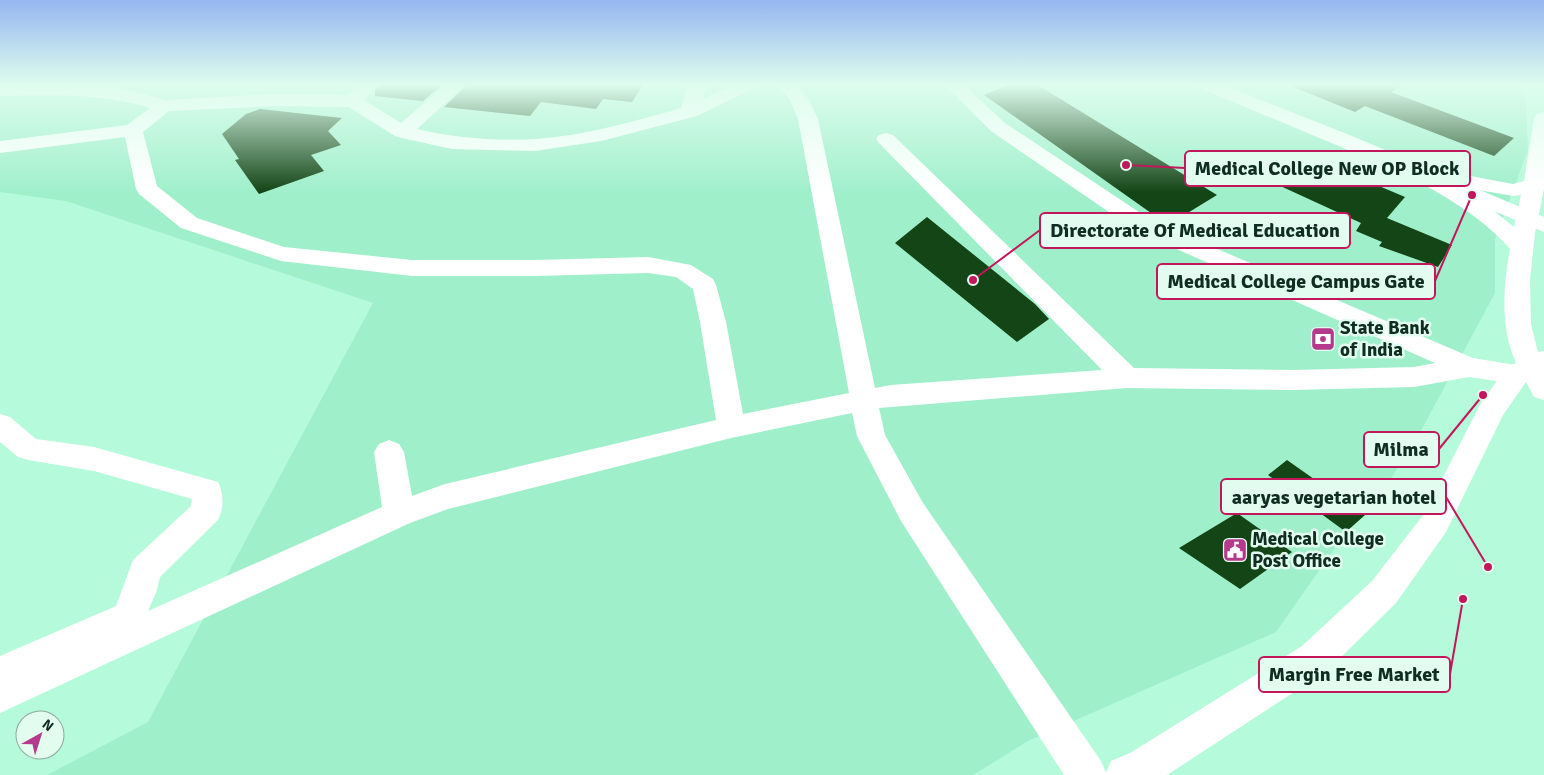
<svg xmlns="http://www.w3.org/2000/svg" width="1544" height="775" viewBox="0 0 1544 775" font-family="Signika,sans-serif">
	<style>
		.built { fill: #a0efcb }
		.building { fill: #134516 }
		.lines { fill: none; stroke-linecap: round; stroke-linejoin: round }
		.minor { fill: #fff; fill-rule: evenodd }
		.major { fill: #fff; fill-rule: evenodd }
		.labels { text-anchor: middle; dominant-baseline: central; stroke-width: 5; stroke-linejoin: round; paint-order: stroke }
		.poi-label { font-size: 19px; font-weight: bold; fill: #102d21; stroke: #e2fdf0; text-anchor: start }
		.leader { fill: none; stroke: #c2185b; stroke-width: 2 }
		.callout-dot { fill: #c2185b; stroke: #e2fdf0; stroke-width: 2 }
		.callout { fill: #e2fdf0; stroke: #c2185b; stroke-width: 2 }
		.callout-label { font-size: 20px; text-anchor: middle; font-weight: bold; fill: #102d21 }
	</style>
	<rect width="100%" height="100%" fill="#b5fada"/>
	<path class="built" d="M 0,84 L 1525,84 L 1528,150 L 1495,239 L 1495,293 L 1410,451 L 1365,515 L 1346,532 L 1276,632 L 1028,741 L 973,775 L 47,775 L 148,722 L 373,303 L 66,201 L 0,192 Z"/>
	<path class="building" d="M 380,84 L 443,84 L 423,101 L 375,96 L 375,90 Z
		M 468,84 L 644,84 L 632,102 L 603,99 L 596,109 L 541,102 L 530,116 L 444,107 Z
		M 1011,84 L 1036,84 L 1217,195 L 1168,225 L 984,95 Z
		M 1286,84 L 1404,84 L 1391,92 L 1514,138 L 1494,156 L 1365,106 L 1355,112 Z
		M 260,109 L 342,118 L 328,131 L 341,145 L 311,155 L 324,171 L 259,194 L 235,160 L 239,159 L 222,134 L 246,114 Z
		M 1327,164 L 1405,197 L 1387,218 L 1452,245 L 1438,267 L 1379,246 L 1382,242 L 1356,231 L 1361,223 L 1267,180 L 1285,165 L 1316,176 Z
		M 927,217 L 1035,304 L 1049,319 L 1017,342 L 895,243 Z
		M 1287,460 L 1365,515 L 1346,532 L 1268,475 Z
		M 1237,513 L 1292,552 L 1240,589 L 1179,548 Z"/>
	<g class="lines">
		<path class="minor" d="M 0,84 L 59,84 L 104,86 L 131,90 L 165,100 L 276,94 L 348,95 L 359,84 L 378,84 L 364,100 L 401,123 L 446,84 L 466,84 L 417,129 C 455,138 496,141 535,139 C 585,136 634,121 681,108 L 688,84 L 706,84 L 703,99 L 734,84 L 757,84 L 754,88 L 697,116 L 601,141 L 535,151 L 452,149 L 402,138 L 395,136 L 349,107 L 276,106 L 169,111 L 143,132 L 157,186 L 197,218 L 284,247 L 412,260 L 535,260 L 648,257 L 691,265 L 713,279 L 716,285 L 726,322 L 743,414 L 849,393 L 798,119 L 790,100 L 777,84 L 796,84 L 809,100 L 818,119 L 875,388 L 891,385 L 1102,370 L 879,143 L 876,139 L 879,135 L 886,133 L 893,135 L 1134,368 L 1293,370 L 1414,367 L 1435,363 L 1138,232 L 991,131 L 944,84 L 963,84 L 1005,123 L 1154,222 L 1473,358 L 1527,367 L 1531,374 L 1527,381 L 1517,384 L 1469,377 L 1414,387 L 1293,390 L 1127,388 L 879,408 L 885,435 L 923,503 L 1101,761 L 1107,775 L 1064,775 L 901,521 L 857,436 L 852,413 L 731,438 L 448,509 L 410,523 L 0,713 L 0,656 L 116,606 L 133,560 L 191,506 L 192,499 L 94,471 L 28,460 L 18,457 L 0,442 L 0,414 L 10,417 L 36,439 L 94,447 L 218,482 C 224,495 224,508 218,520 L 160,577 L 156,593 L 148,611 L 382,507 L 374,452 L 379,444 L 389,440 L 399,444 L 404,452 L 412,496 L 445,484 L 716,420 L 700,322 L 693,289 L 676,277 L 648,273 L 535,276 L 412,276 L 281,261 L 181,228 L 139,194 L 136,189 L 125,137 L 0,153 L 0,141 L 127,125 L 150,108 C 101,93 50,95 0,96 Z
			M 1197,84 L 1221,84 L 1352,136 L 1544,217 L 1544,232 L 1200,88 Z"/>
		<path class="major" d="M 1544,112 L 1544,189 L 1535,233 L 1530,280 L 1531,324 L 1538,352 L 1544,351 L 1544,400 L 1534,397 L 1526,382 L 1503,415 L 1446,532 L 1396,603 L 1328,670 L 1167,775 L 1105,775 L 1111,761 L 1130,753 L 1302,646 L 1372,581 L 1424,514 L 1481,403 L 1507,367 L 1516,363 C 1500,328 1503,286 1510,249 C 1477,211 1431,189 1388,165 L 1385,161 L 1388,157 C 1403,153 1418,165 1431,172 L 1439,170 L 1513,184 L 1524,181 L 1534,118 L 1537,114 ZM 1456,186 L 1513,196 L 1521,195 L 1514,227 L 1487,205 Z"/>
	</g>
	<linearGradient id="sky" x2="0" y2="1"><stop stop-color="#95b6f0"/><stop offset="0.44" stop-color="#defdee"/><stop offset="1" stop-color="#defdee" stop-opacity="0"/></linearGradient>
	<rect width="1544" height="192" fill="url(#sky)"/>
	<defs>
		<symbol id="bank-square" viewBox="-11 -11 22 22"><rect x="-9" y="-9" width="18" height="18" rx="4" fill="#b53a8b" stroke="#e2fdf0"/><path d="M-6-4H6V4H-6ZM0-2.3a2.3 2.3 0 1 0 0 4.6a2.3 2.3 0 1 0 0-4.6Z" fill="#fff"/></symbol>
		<symbol id="civic-square" viewBox="-11 -11 22 22"><rect x="-9" y="-9" width="18" height="18" rx="4" fill="#b53a8b" stroke="#e2fdf0"/><path d="M-.6-6.5H3V-4.5H.6V-3L4-1V1h2V6H-6V1h2V-1L-.6-3ZM-1.2 2.5V6h2.4V2.5Z" fill="#fff"/></symbol>
	</defs>
	<g fill-rule="evenodd">
		<use href="#bank-square" x="1309" y="325" width="28" height="28"/>
		<use href="#civic-square" x="1221" y="536" width="28" height="28"/>
	</g>
	<g class="labels">
		<g class="poi-label">
			<text x="1340" y="328">State Bank<tspan x="1340" dy="22">of India</tspan></text>
			<text x="1252" y="539">Medical College<tspan x="1252" dy="22">Post Office</tspan></text>
		</g>
	</g>
	<path class="leader" d="M1126 165L1185 168M973 280L1040 230M1472 195L1435 281M1483 395L1439 449M1488 567L1446 497M1463 599L1450 674"/>
	<g class="callout-dot">
		<circle cx="1126" cy="165" r="5"/>
		<circle cx="973" cy="280" r="5"/>
		<circle cx="1472" cy="195" r="5"/>
		<circle cx="1483" cy="395" r="5"/>
		<circle cx="1488" cy="567" r="5"/>
		<circle cx="1463" cy="599" r="5"/>
	</g>
	<g class="callout">
		<rect x="1185" y="151" width="285" height="35" rx="5"/>
		<rect x="1040" y="213" width="310" height="35" rx="5"/>
		<rect x="1157" y="264" width="278" height="35" rx="5"/>
		<rect x="1364" y="432" width="75" height="35" rx="5"/>
		<rect x="1221" y="479" width="225" height="35" rx="5"/>
		<rect x="1259" y="657" width="191" height="35" rx="5"/>
	</g>
	<g class="callout-label">
		<text x="1327" y="175">Medical College New OP Block</text>
		<text x="1195" y="237">Directorate Of Medical Education</text>
		<text x="1296" y="288">Medical College Campus Gate</text>
		<text x="1401" y="456">Milma</text>
		<text x="1334" y="504">aaryas vegetarian hotel</text>
		<text x="1354" y="681">Margin Free Market</text>
	</g>
	<g transform="translate(40 735) rotate(39)"><circle r="24" fill="#e2fdf0" stroke="#8eaa9d"/>
	<path d="M0-4L9 19L0 12L-9 19Z" fill="#b53a8b"/>
	<text y="-8" font-size="14" font-weight="bold" text-anchor="middle" fill="#102d21">N</text>
	</g>
</svg>
